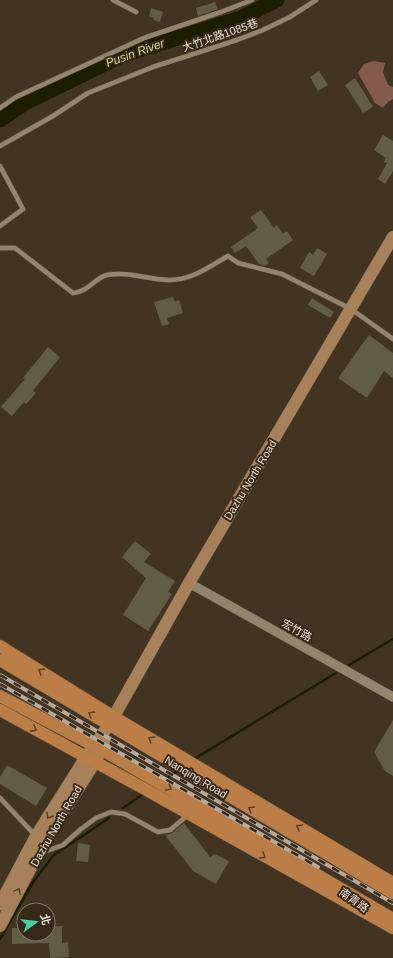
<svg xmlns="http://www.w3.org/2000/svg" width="393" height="958" viewBox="0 0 393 958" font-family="Helvetica,'Noto Sans TC',sans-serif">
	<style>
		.forest { fill: #845a4d }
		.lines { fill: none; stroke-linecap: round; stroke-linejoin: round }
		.stream { stroke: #1b1c00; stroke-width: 2.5 }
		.river { stroke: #1b1c00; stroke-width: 15 }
		.building { fill: #635c45 }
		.lane-casing { stroke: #5e5342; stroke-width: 5.5 }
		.street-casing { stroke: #5e5342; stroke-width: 10 }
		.secondary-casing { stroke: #5e5342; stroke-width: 13 }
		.primary-casing { stroke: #5e5342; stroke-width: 13 }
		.lane { stroke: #93846e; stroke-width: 4.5 }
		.street { stroke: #93846e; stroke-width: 9 }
		.secondary { stroke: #a7815a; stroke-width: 12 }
		.primary { stroke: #bb7e46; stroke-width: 12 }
		.rail-casing { stroke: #b4aa9c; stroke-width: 4 }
		.rail { stroke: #372917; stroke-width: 2.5; stroke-dasharray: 8; stroke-linecap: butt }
		.oneway { stroke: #5f4225 }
		.oneway2 { stroke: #59432b }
		.labels { text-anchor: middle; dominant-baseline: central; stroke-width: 4; stroke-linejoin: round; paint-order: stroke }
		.street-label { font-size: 11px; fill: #eae2d6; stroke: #372917 }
		.water-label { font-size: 12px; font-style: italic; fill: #ced38f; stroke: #372917 }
	</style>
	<rect width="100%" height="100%" fill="#413421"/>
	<path class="forest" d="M 374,61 L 385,63 L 383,72 L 388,85 L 393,87 L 393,99 L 388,102 L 383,108 L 375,103 L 358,73 L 364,64 Z"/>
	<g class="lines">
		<path class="stream" d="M 349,665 L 393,639
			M 194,759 L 336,673
			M 164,780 L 177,771
			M 123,808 L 143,794
			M 0,939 L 33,882 L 54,855 L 109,818"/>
		<path class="river" d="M 0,120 L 25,103 L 123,55 L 241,18 L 277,0"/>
	</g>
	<path class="building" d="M 215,2 L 218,9 L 198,16 L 196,8 Z
		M 151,8 L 163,12 L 160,22 L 153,20 L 154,18 L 149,17 Z
		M 319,71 L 328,85 L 318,91 L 310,77 Z
		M 355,78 L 373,107 L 363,113 L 345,85 Z
		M 383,135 L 393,141 L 393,171 L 385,184 L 378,179 L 387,163 L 384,162 L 386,158 L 374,150 Z
		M 261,210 L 274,228 L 277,225 L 283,234 L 287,231 L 293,240 L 266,259 L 269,263 L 265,266 L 259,264 L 246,246 L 235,253 L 231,247 L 258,228 L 250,217 Z
		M 317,248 L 327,254 L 314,276 L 300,268 L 309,252 L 313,255 Z
		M 173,297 L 175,302 L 179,300 L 183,313 L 167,318 L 169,324 L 162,326 L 154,302 Z
		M 312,298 L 334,312 L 330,318 L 308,305 Z
		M 369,335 L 393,353 L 393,378 L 384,371 L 367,398 L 338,378 Z
		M 48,347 L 60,357 L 33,391 L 36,393 L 26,404 L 24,402 L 12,416 L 1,407 L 25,379 L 23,378 Z
		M 135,541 L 151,554 L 144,562 L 175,581 L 168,592 L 172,594 L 148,631 L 123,615 L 146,578 L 122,557 Z
		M 393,720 L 393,776 L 385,771 L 374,752 Z
		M 7,765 L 47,788 L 36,806 L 0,784 L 0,777 Z
		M 184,823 L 210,857 L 215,854 L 229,861 L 216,884 L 193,871 L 165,835 L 172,833 Z
		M 78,843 L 90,845 L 88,862 L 76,861 Z
		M 62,926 L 62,943 L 68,942 L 69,957 L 50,958 L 49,943 L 12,944 L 12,928 L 24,928 L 24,934 L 48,934 L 48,927 Z"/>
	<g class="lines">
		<defs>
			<path id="lane" d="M 113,0 L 136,12
				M 0,108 L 16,97 L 144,38 L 221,12 L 252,0
				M 0,146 L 53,116 L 88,93 L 153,67 L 237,40 L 263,30 L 290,17 L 316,0
				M 0,166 L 23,209 L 0,226
				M 0,248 L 15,248 L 73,293 C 88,292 96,277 107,275 C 128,271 149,280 169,280 C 192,280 209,267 228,256 L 238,263 L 282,274 L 351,309 L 393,339
				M 0,798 L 35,835
				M 41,853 L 63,845 L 81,829 L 96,818 L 111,812 L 125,814 L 158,832 L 170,830 L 188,815"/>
			<path id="street" d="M 189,583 L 393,697"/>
			<path id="secondary" d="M 0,904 L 36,836 L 86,757 L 109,725 L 189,583 L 393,237
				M 0,926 L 45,841 L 95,762 L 102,749 L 104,741"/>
			<path id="primary" d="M 0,646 L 114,717 L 393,883
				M 0,660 L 393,893
				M 0,696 L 106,752 L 393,919
				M 0,710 L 143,788 L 393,928"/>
		</defs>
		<use href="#lane" class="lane-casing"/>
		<use href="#street" class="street-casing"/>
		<use href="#secondary" class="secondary-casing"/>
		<use href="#primary" class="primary-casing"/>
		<use href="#lane" class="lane"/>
		<use href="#street" class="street"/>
		<use href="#secondary" class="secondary"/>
		<use href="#primary" class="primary"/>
		<defs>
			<path id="rail" d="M 0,675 L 393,903
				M 0,684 L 318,867"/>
		</defs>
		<use href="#rail" class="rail-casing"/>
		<use href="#rail" class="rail"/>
	</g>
	<defs><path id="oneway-chevron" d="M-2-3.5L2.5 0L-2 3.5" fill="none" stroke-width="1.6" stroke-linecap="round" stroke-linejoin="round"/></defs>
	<g class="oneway">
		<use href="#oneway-chevron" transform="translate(41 671) rotate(-148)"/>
		<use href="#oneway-chevron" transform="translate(91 714) rotate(-149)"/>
		<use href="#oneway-chevron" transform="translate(34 729) rotate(29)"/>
		<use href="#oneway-chevron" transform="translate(151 739) rotate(-149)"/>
		<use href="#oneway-chevron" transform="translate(169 788) rotate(30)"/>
		<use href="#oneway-chevron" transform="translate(251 809) rotate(-149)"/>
		<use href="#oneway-chevron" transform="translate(299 827) rotate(-149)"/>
		<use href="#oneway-chevron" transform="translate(263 856) rotate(29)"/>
	</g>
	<g class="oneway2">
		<use href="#oneway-chevron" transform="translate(49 816) rotate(122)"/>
		<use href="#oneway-chevron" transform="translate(18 891) rotate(-62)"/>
	</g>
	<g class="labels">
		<g class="street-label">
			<text transform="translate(220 35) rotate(-19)">大竹北路1085巷</text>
			<text transform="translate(250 480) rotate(-59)">Dazhu North Road</text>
			<text transform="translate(297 630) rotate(29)">宏竹路</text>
			<text transform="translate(196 777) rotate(31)">Nanqing Road</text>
			<text transform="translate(56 826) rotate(-60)">Dazhu North Road</text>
			<text transform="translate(354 900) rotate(35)">南青路</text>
		</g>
		<g class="water-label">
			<text transform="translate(135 53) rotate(-20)">Pusin River</text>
		</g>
	</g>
	<g transform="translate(36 922) rotate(75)"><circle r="19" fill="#372917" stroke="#7f7363"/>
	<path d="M0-3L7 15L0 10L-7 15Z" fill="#3bd4a4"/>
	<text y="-6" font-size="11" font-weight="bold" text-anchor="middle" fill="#eae2d6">北</text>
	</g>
</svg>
